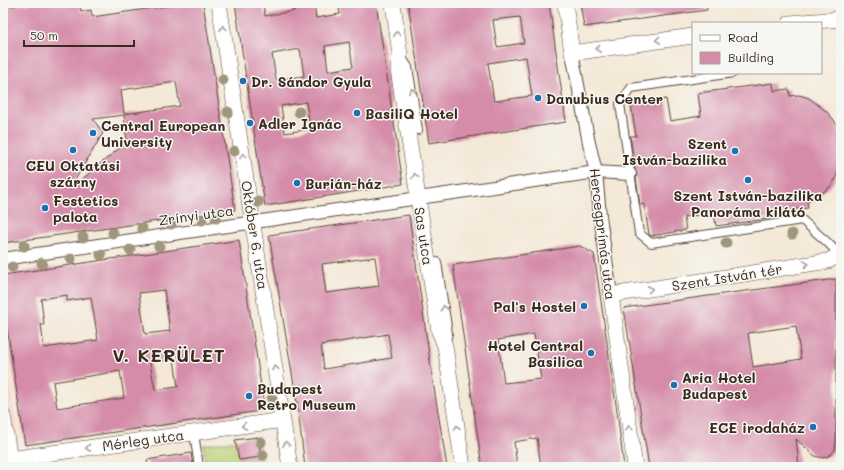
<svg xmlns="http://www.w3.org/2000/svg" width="844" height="470" viewBox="0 0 844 470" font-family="Mali,sans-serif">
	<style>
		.built { fill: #f7d1c9 }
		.green { fill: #b9ce72; stroke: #7a7c48 }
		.building { fill: #d58ca9; fill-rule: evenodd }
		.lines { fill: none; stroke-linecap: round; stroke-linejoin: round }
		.service-casing { stroke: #57463a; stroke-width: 10 }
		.pedestrian-casing { stroke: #57463a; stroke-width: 14 }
		.minor-casing { stroke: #57463a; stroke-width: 16 }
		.path { stroke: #57463a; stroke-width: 2.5; stroke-dasharray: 3 3; stroke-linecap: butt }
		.service { stroke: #fff; stroke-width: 8 }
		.pedestrian { stroke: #fff; stroke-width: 12 }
		.minor { stroke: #fff; stroke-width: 15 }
		.tree { fill: #9f967c }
		.oneway { stroke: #a79f9a }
		.poi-dot { fill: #1f6fb2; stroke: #f6f6f2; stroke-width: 1.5 }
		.labels { text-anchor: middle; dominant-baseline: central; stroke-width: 3; stroke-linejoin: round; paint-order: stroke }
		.poi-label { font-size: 14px; font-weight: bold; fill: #3b2a1e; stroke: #f6f6f2; text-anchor: start }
		.street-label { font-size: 14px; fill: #3b2a1e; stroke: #f6f6f2 }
		.district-label { font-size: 18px; font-weight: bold; letter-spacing: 1px; fill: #3b2a1e; stroke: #f6f6f2 }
	</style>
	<rect width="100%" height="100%" fill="#f6f6f2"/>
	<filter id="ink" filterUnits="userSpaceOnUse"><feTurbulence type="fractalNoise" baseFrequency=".025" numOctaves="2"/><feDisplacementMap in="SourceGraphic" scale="8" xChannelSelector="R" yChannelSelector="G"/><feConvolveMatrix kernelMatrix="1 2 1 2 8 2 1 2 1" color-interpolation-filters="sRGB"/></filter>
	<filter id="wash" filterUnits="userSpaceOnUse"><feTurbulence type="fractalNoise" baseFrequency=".012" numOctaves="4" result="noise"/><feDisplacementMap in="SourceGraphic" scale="16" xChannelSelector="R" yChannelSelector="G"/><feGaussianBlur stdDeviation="0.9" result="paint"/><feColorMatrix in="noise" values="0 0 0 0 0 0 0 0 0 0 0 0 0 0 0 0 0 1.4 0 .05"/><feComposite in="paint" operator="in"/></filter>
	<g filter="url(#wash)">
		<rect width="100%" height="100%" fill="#f4e8d6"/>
		<path class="built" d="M 3,338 L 21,458 L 22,467 L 3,467 Z"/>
		<path class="green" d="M 258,437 L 263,467 L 206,467 L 203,445 Z"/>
		<g id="blocks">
			<path class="building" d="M 32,3 L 79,3 L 81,12 L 91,10 L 92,17 L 174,5 L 174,3 L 203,3 L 235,210 L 3,243 L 3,7 ZM 176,82 L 180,106 L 124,114 L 121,90 ZM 124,115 L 127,142 L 69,190 L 103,133 L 93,119 Z
				M 235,3 L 263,3 L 265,16 L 294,11 L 293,3 L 314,3 L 316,18 L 340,14 L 338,3 L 376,3 L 403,184 L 265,206 ZM 349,42 L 353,67 L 328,71 L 325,46 ZM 300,49 L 304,76 L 276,80 L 272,54 ZM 306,102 L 310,129 L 285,133 L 281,106 Z
				M 408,3 L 549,3 L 566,122 L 429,143 ZM 520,17 L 524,43 L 497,47 L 493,20 ZM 526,57 L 532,96 L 494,101 L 488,63 Z
				M 580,3 L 706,3 L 707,10 L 584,27 Z
				M 773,83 L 774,91 L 789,89 L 790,96 L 799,95 L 809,98 L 827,112 L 834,120 L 841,136 L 841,165 L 835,180 L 830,187 L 815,198 L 807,201 L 808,208 L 795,209 L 796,215 L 716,226 L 714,213 L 684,217 L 686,230 L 651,236 L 649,234 L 644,204 L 640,205 L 636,178 L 637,174 L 635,169 L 630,136 L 636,136 L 631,105 L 666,99 L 670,121 L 701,116 L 698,93 Z
				M 409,215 L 433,382 L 447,467 L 305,467 L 297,403 L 269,235 ZM 375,257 L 379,286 L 326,293 L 322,264 ZM 388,334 L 392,358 L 324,369 L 321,345 Z
				M 239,240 L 264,406 L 260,411 L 25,445 L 3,302 L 3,275 ZM 164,290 L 170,331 L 145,334 L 139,293 ZM 67,295 L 67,301 L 91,297 L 98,340 L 44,348 L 41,325 L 44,325 L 41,299 ZM 174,359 L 178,387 L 155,390 L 150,363 ZM 120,371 L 124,398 L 57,408 L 53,382 Z
				M 580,246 L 594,254 L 617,411 L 624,467 L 541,467 L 537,438 L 514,442 L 517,467 L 482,467 L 453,265 ZM 534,334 L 541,379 L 504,383 L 498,340 Z
				M 836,279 L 836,442 L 835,450 L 830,455 L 823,458 L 815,456 L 796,439 L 799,467 L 649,467 L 624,308 L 708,296 ZM 796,326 L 801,359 L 753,367 L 748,333 Z
				M 258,437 L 261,457 L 239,460 L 235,440 Z
				M 191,453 L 193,467 L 148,467 L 147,460 Z"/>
		</g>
	</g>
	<g filter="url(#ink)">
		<use href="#blocks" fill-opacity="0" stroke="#57463a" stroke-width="1"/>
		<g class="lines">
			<defs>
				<path id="service" d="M 400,55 L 408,67 L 418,130
					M 733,73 L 631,88 L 620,104 L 639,233 L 651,243 L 802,220 L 827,242 L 839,254
					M 437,262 L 448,333 L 446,341
					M 194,433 L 199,467"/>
				<path id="pedestrian" d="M 572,53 L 589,143 L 596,172 L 600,216 L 611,295
					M 3,259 L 596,172 L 630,174"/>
				<path id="minor" d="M 219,3 L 290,467
					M 393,3 L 400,55 L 398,69 L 439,331 L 445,346 L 463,467
					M 565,3 L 572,53 L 693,36
					M 790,23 L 841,19
					M 3,416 L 11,467
					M 3,460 L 283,420
					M 635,467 L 611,295 L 828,261 L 841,254"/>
			</defs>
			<use href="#service" class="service-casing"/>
			<use href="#pedestrian" class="pedestrian-casing"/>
			<use href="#minor" class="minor-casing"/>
			<path class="path" d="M 838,467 L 841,464"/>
			<use href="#service" class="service"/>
			<use href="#pedestrian" class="pedestrian"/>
			<use href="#minor" class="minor"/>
		</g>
		<g class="tree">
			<circle cx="223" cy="80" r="5.5"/>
			<circle cx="228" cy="112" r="5.5"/>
			<circle cx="299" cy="112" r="5.5"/>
			<circle cx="234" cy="151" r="5.5"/>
			<circle cx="258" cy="202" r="5.5"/>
			<circle cx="216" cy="218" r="5.5"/>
			<circle cx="202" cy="220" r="5.5"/>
			<circle cx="171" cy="224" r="5.5"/>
			<circle cx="142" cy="228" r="5.5"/>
			<circle cx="113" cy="233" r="5.5"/>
			<circle cx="792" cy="234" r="5.5"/>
			<circle cx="83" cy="237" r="5.5"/>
			<circle cx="726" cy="243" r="5.5"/>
			<circle cx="24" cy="246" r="5.5"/>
			<circle cx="159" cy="246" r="5.5"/>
			<circle cx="130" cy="250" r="5.5"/>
			<circle cx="101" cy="255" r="5.5"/>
			<circle cx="71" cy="259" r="5.5"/>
			<circle cx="42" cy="263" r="5.5"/>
			<circle cx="12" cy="267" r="5.5"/>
			<circle cx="272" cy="399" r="5.5"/>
			<circle cx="261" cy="442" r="5.5"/>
			<circle cx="263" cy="455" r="5.5"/>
		</g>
		<defs><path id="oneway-chevron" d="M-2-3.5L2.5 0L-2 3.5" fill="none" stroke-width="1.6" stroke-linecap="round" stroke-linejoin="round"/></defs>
		<g class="oneway">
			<use href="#oneway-chevron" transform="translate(223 28) rotate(-99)"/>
			<use href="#oneway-chevron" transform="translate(397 34) rotate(-98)"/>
			<use href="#oneway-chevron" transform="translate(658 40) rotate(172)"/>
			<use href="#oneway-chevron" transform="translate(598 49) rotate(172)"/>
			<use href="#oneway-chevron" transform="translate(412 91) rotate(-99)"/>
			<use href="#oneway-chevron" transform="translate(243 156) rotate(-99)"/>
			<use href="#oneway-chevron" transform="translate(415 176) rotate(-99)"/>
			<use href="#oneway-chevron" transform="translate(806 264) rotate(-9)"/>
			<use href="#oneway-chevron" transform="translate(650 289) rotate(-8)"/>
			<use href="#oneway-chevron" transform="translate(444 308) rotate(-99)"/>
			<use href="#oneway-chevron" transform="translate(275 368) rotate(-99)"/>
			<use href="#oneway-chevron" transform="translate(244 426) rotate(172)"/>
			<use href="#oneway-chevron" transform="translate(457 428) rotate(-99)"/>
			<use href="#oneway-chevron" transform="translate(629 428) rotate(-98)"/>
			<use href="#oneway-chevron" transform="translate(286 444) rotate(-98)"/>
			<use href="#oneway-chevron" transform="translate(88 448) rotate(172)"/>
		</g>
	</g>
	<g class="poi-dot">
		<circle cx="243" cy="81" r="4"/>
		<circle cx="538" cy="98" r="4"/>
		<circle cx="357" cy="113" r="4"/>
		<circle cx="250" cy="123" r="4"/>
		<circle cx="93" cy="133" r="4"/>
		<circle cx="73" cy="150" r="4"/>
		<circle cx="735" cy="151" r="4"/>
		<circle cx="748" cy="180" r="4"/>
		<circle cx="297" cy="183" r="4"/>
		<circle cx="45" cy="208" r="4"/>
		<circle cx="584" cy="306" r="4"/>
		<circle cx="591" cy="353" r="4"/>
		<circle cx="674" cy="385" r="4"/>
		<circle cx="249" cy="396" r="4"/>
		<circle cx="813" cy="427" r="4"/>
	</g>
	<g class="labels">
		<g class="poi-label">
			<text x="251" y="81">Dr. Sándor Gyula</text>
			<text x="546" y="98">Danubius Center</text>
			<text x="365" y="113">BasiliQ Hotel</text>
			<text x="258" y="123">Adler Ignác</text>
			<text x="101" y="125">Central European<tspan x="101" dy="16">University</tspan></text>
			<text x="727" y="143" text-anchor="end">Szent<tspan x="727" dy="16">István-bazilika</tspan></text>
			<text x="73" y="165" text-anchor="middle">CEU Oktatási<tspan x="73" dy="16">szárny</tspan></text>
			<text x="305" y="183">Burián-ház</text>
			<text x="748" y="195" text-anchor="middle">Szent István-bazilika<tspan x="748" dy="16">Panoráma kilátó</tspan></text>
			<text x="53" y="200">Festetics<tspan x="53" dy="16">palota</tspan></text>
			<text x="576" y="306" text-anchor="end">Pal's Hostel</text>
			<text x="583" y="345" text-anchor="end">Hotel Central<tspan x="583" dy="16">Basilica</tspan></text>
			<text x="682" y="377">Aria Hotel<tspan x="682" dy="16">Budapest</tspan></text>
			<text x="257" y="388">Budapest<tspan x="257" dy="16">Retro Museum</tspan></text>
			<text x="805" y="427" text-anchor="end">ECE irodaház</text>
		</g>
		<g class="street-label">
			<text transform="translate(196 215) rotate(-8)">Zrínyi utca</text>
			<text transform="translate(603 234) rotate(83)">Hercegprímás utca</text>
			<text transform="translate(255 235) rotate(81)">Október 6. utca</text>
			<text transform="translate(424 236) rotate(81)">Sas utca</text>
			<text transform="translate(727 277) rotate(-9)">Szent István tér</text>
			<text transform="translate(143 440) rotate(-8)">Mérleg utca</text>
		</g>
		<g class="district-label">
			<text x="169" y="355">V. KERÜLET</text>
		</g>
	</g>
	<rect width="844" height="470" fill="none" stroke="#f6f6f2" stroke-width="16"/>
	<rect x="692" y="22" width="130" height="52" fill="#f6f6f2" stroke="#aba49d"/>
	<rect x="700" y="35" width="20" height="6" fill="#ffffff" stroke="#aba49d"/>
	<text x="728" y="42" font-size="12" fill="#3b2a1e">Road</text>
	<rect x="700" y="52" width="20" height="12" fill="#d58ca9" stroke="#aba49d"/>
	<text x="728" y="62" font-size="12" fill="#3b2a1e">Building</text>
	<path d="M24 40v6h110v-6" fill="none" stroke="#3b2a1e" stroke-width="2"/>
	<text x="30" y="40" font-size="12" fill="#3b2a1e" stroke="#f6f6f2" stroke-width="3" paint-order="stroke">50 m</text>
</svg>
